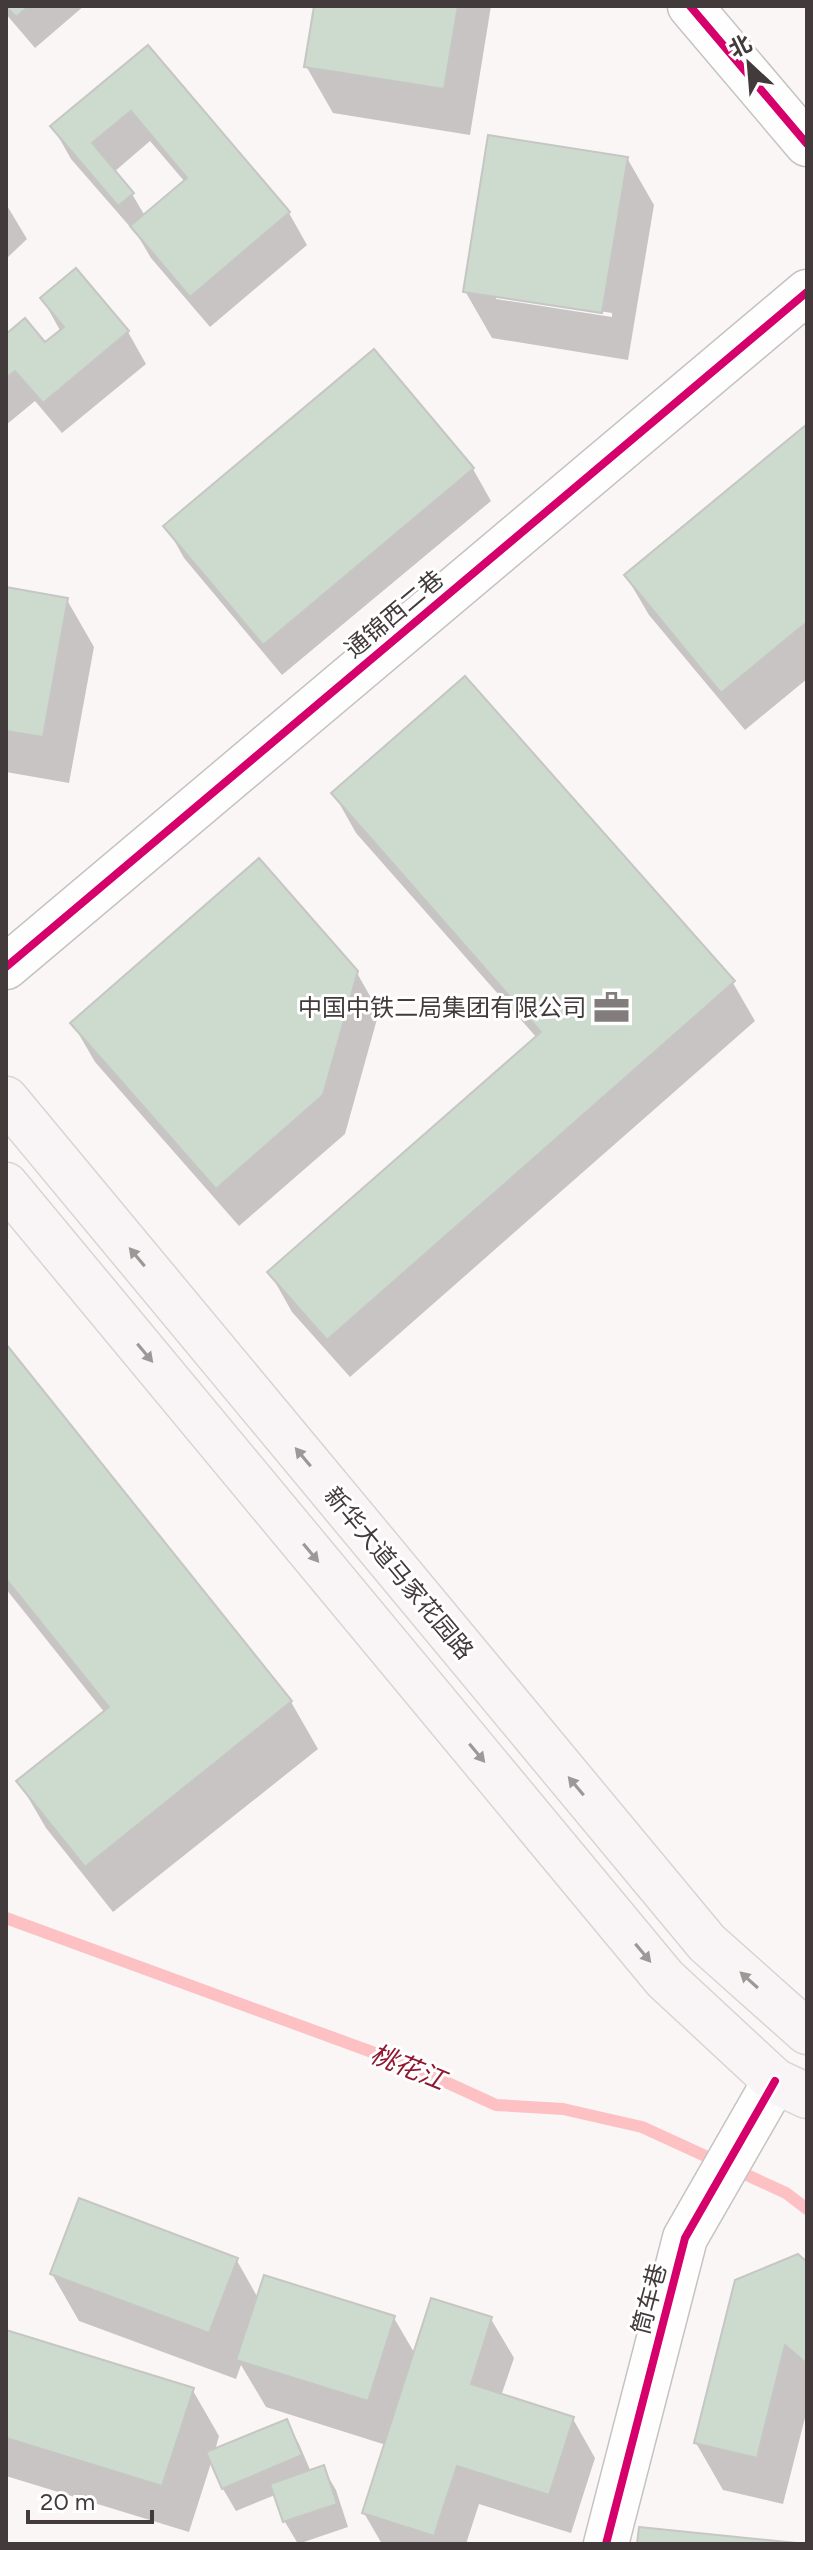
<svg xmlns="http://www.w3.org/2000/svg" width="813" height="2550" viewBox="0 0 813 2550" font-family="Figtree,'Noto Sans SC',sans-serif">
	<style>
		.shadow { fill: #0003; fill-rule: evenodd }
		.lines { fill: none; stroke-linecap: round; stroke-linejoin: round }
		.stream { stroke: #fdc1c4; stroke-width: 12 }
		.building { fill: #cddace; stroke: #c6c6c4; stroke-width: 2 }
		.minor-casing { stroke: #c7c2c2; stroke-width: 47 }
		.major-casing { stroke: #d8d4d5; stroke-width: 47 }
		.minor { stroke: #fefefe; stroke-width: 44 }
		.major { stroke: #f9f4f5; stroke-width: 44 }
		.cycleway-casing { stroke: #fff; stroke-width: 13 }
		.cycleway { stroke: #d6006c; stroke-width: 8 }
		.oneway { fill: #9e9798 }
		.labels { text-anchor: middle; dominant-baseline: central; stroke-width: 6; stroke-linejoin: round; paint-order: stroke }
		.street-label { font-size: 24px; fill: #423a3b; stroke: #fff }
		.poi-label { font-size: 24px; fill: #423a3b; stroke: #fff; text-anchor: end }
		.water-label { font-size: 26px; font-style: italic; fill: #901730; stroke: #fff }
	</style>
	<rect width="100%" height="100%" fill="#fbf6f6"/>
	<path class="shadow" d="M 6,6 L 84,6 L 35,48 L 6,14 Z
		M 316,6 L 491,6 L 470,135 L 333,113 L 306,66 Z
		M 148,47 L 289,213 L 307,245 L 210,327 L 151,258 L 138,236 L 71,159 L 53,127 ZM 150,141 L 185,182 L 145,216 L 132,194 L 114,172 Z
		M 627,158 L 654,205 L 628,360 L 492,338 L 465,291 ZM 496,295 L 612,313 L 612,317 L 496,299 Z
		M 6,204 L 27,239 L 6,259 Z
		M 42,298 L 128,332 L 146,364 L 62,433 L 35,401 L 6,425 L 6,336 L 45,345 L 61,332 Z
		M 807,427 L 807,679 L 745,730 L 649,615 L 626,576 Z
		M 473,469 L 491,501 L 282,675 L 184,558 L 166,526 Z
		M 6,589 L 67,600 L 94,647 L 69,783 L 6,772 Z
		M 334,794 L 733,983 L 755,1021 L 350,1377 L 292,1312 L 270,1273 L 537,1038 L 356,833 Z
		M 357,973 L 379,1012 L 345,1134 L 239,1226 L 95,1062 L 73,1024 Z
		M 6,1347 L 291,1702 L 318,1749 L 113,1912 L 46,1828 L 19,1782 L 105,1713 L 6,1589 Z
		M 236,2259 L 258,2298 L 394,2318 L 415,2354 L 491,2319 L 514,2358 L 501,2396 L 573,2419 L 595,2458 L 571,2533 L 479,2504 L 466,2544 L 382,2544 L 364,2513 L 386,2445 L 266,2407 L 241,2365 L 236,2379 L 79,2321 L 52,2274 Z
		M 807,2265 L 807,2410 L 783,2504 L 723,2490 L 696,2443 Z
		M 6,2332 L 192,2389 L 219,2436 L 215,2451 L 286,2421 L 299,2444 L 311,2472 L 323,2468 L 336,2490 L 348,2527 L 298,2544 L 285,2522 L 275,2495 L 236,2511 L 223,2489 L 212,2460 L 189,2532 L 6,2476 Z"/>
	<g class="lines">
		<path class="stream" d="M 6,1918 L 413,2067 L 496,2105 L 563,2109 L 642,2127 L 786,2193 L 807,2209"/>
	</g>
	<path class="building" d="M 6,6 L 29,6 L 16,17 Z
		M 314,6 L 458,6 L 444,89 L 304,67 Z
		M 148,45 L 290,212 L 190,297 L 130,226 L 187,178 L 131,111 L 92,143 L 134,193 L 118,206 L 50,126 Z
		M 488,135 L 628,157 L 602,313 L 463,292 Z
		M 76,268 L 129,331 L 43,403 L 15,371 L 6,378 L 6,334 L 25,318 L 45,342 L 64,327 L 40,298 Z
		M 374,349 L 474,468 L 263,645 L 163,526 Z
		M 807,424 L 807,622 L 721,693 L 624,575 Z
		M 6,587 L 68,598 L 43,737 L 6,731 Z
		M 465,676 L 735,981 L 327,1340 L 267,1272 L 541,1032 L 331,793 Z
		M 259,858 L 358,971 L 323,1095 L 216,1189 L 70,1023 Z
		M 6,1344 L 292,1701 L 85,1867 L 16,1781 L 109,1707 L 6,1579 Z
		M 79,2198 L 238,2258 L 209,2333 L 50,2274 Z
		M 798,2254 L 807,2262 L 807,2364 L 785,2345 L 757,2458 L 694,2443 L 735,2280 Z
		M 264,2275 L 395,2316 L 368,2401 L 236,2360 Z
		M 431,2298 L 492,2317 L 471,2384 L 574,2417 L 549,2495 L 457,2466 L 434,2536 L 362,2513 Z
		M 6,2330 L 194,2388 L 162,2486 L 6,2438 Z
		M 287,2419 L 302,2455 L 222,2489 L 206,2452 Z
		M 324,2465 L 337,2504 L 283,2522 L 270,2484 Z
		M 639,2527 L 807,2544 L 637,2544 Z"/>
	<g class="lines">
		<defs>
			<path id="minor" d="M 690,6 L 807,144
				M 6,967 L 807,292
				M 606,2544 L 685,2238 L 775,2081"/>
			<path id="major" d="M 6,1099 L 707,1943 L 807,2032
				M 6,1185 L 665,1979 L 775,2081 L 807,2096"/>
		</defs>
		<use href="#minor" class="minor-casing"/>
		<use href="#major" class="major-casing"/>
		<use href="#minor" class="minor"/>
		<use href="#major" class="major"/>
		<defs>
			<path id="cycleway" d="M 690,6 L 807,144
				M 6,967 L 807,292
				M 606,2544 L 685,2238 L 775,2081"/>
		</defs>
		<use href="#cycleway" class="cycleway-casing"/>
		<use href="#cycleway" class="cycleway"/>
	</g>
	<defs><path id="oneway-solid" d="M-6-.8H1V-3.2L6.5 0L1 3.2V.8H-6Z" transform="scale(2)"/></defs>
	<g class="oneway">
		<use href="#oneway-solid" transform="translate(137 1257) rotate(-130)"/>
		<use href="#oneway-solid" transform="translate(145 1353) rotate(50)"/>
		<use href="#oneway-solid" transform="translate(303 1457) rotate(-130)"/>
		<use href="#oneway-solid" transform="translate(311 1553) rotate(50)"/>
		<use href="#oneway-solid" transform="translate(477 1753) rotate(50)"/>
		<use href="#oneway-solid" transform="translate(576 1786) rotate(-130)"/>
		<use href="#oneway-solid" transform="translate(643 1953) rotate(50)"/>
		<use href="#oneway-solid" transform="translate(749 1980) rotate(-138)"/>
	</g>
	<defs>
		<symbol id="office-bare" viewBox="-9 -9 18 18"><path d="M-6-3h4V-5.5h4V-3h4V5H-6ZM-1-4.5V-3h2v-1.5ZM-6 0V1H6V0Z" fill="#837c7c" stroke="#fff" stroke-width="2.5" paint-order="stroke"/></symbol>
	</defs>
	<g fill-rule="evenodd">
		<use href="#office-bare" x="586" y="982" width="51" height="51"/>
	</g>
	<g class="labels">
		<g class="street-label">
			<text transform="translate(394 614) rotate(-40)">通锦西二巷</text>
			<text transform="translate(399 1573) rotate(50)">新华大道马家花园路</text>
			<text transform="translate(649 2299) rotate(-75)">筒车巷</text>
		</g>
		<g class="poi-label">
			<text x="586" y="1007">中国中铁二局集团有限公司</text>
		</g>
		<g class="water-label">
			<text transform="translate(408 2067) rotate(22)">桃花江</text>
		</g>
	</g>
	<rect width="813" height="2550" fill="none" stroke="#423a3b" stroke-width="16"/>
	<g transform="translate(749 64) rotate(334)" stroke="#ffffff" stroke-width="6" paint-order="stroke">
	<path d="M0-6L14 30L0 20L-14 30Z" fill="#423a3b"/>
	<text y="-12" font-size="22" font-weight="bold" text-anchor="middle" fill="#423a3b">北</text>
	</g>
	<path d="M28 2510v12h124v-12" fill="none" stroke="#423a3b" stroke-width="4"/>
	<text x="40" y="2510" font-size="24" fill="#423a3b" stroke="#ffffff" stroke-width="6" paint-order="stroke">20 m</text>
</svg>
